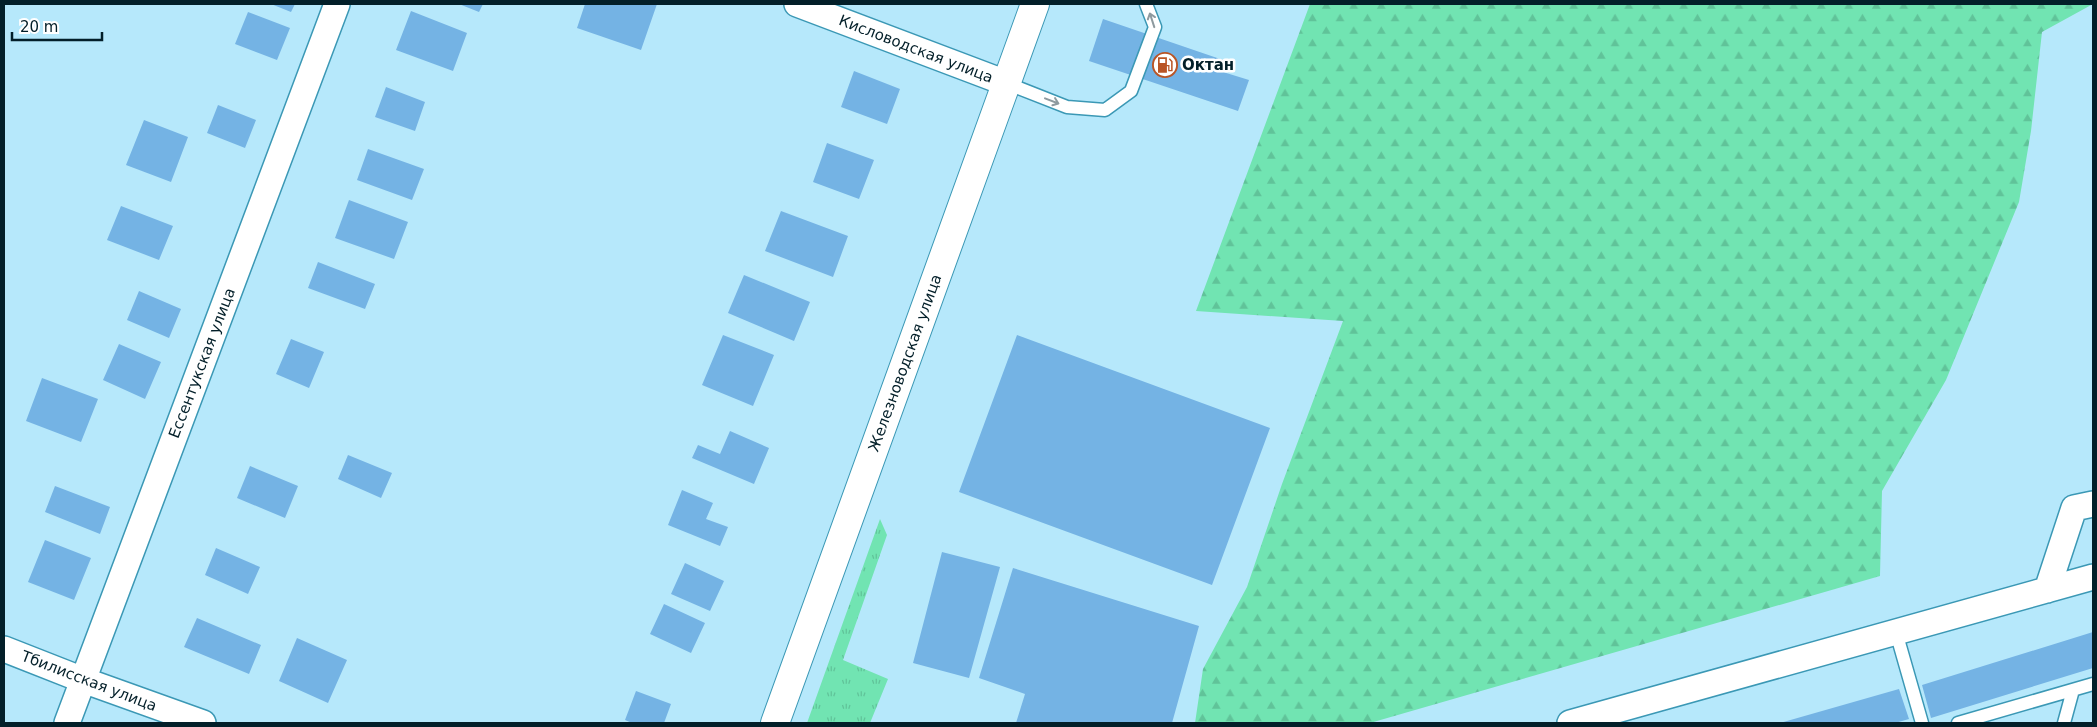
<svg xmlns="http://www.w3.org/2000/svg" width="2097" height="727" viewBox="0 0 2097 727" font-family="'DejaVu Sans',sans-serif">
	<style>
		.grass { fill: url(#grass-tufts) }
		.forest { fill: url(#forest-firs) }
		.building { fill: #74b3e4 }
		.lines { fill: none; stroke-linecap: round; stroke-linejoin: round }
		.lane-casing { stroke: #3b98b5; stroke-width: 15 }
		.street-casing { stroke: #3b98b5; stroke-width: 28 }
		.secondary-casing { stroke: #3b98b5; stroke-width: 30 }
		.lane { stroke: #fff; stroke-width: 12 }
		.street { stroke: #fff; stroke-width: 25 }
		.secondary { stroke: #fff; stroke-width: 28 }
		.oneway { stroke: #8e9a9f }
		.labels { text-anchor: middle; dominant-baseline: central; stroke-width: 5; stroke-linejoin: round; paint-order: stroke }
		.street-label { font-size: 15px; fill: #031f29; stroke: #fff }
		.poi-label { font-size: 15px; font-weight: bold; fill: #031f29; stroke: #fff; text-anchor: start }
	</style>
	<defs>
		<pattern id="grass-tufts" width="24" height="20" patternUnits="userSpaceOnUse" patternTransform="scale(1.25)"><rect width="24" height="20" fill="#71e4b2"/><path d="M3 7l-1-3M5 7V3M7 7l1-3M15 17l-1-3M17 17v-4M19 17l1-3" fill="none" stroke="#60c399"/></pattern>
		<pattern id="forest-firs" width="22" height="20" patternUnits="userSpaceOnUse" patternTransform="scale(1.25)"><rect width="22" height="20" fill="#71e4b2"/><path d="M5 1l3.5 6h-7zM16 11l3.5 6h-7z" fill="#60c399"/></pattern>
	</defs>
	<rect width="100%" height="100%" fill="#b6e8fb"/>
	<path class="grass" d="M 880,519 L 887,535 L 843,660 L 888,679 L 870,723 L 807,723 Z"/>
	<path class="forest" d="M 1310,4 L 2093,4 L 2042,32 L 2031,131 L 2019,202 L 1946,380 L 1882,491 L 1880,576 L 1370,723 L 1195,723 L 1203,669 L 1247,587 L 1282,484 L 1343,321 L 1196,311 Z"/>
	<path class="building" d="M 271,4 L 295,4 L 291,12 Z
		M 459,4 L 483,4 L 479,12 Z
		M 585,4 L 657,4 L 641,50 L 577,28 Z
		M 411,11 L 467,33 L 453,71 L 396,50 Z
		M 248,12 L 290,28 L 277,60 L 235,44 Z
		M 1103,19 L 1226,61 L 1223,72 L 1249,80 L 1238,111 L 1089,61 Z
		M 854,71 L 900,89 L 887,124 L 841,107 Z
		M 386,87 L 425,102 L 415,131 L 375,117 Z
		M 218,105 L 256,120 L 245,148 L 207,133 Z
		M 144,120 L 188,137 L 171,182 L 126,165 Z
		M 827,143 L 874,160 L 859,199 L 813,182 Z
		M 368,149 L 424,169 L 412,200 L 357,180 Z
		M 349,200 L 408,222 L 394,259 L 335,238 Z
		M 121,206 L 173,226 L 159,260 L 107,240 Z
		M 781,211 L 848,236 L 833,277 L 765,251 Z
		M 318,262 L 375,284 L 365,309 L 308,288 Z
		M 744,275 L 810,302 L 794,341 L 728,313 Z
		M 139,291 L 181,309 L 169,338 L 127,320 Z
		M 723,335 L 774,355 L 753,406 L 702,385 Z
		M 1017,335 L 1270,428 L 1212,585 L 959,492 Z
		M 291,339 L 324,352 L 309,388 L 276,374 Z
		M 119,344 L 161,362 L 145,399 L 103,380 Z
		M 42,378 L 98,399 L 81,442 L 26,421 Z
		M 730,431 L 769,448 L 754,484 L 692,458 L 698,445 L 720,454 Z
		M 348,455 L 392,473 L 381,498 L 338,479 Z
		M 250,466 L 298,486 L 285,518 L 237,498 Z
		M 55,486 L 110,507 L 100,534 L 45,512 Z
		M 682,490 L 713,503 L 706,519 L 728,527 L 720,546 L 668,525 Z
		M 45,540 L 91,558 L 74,600 L 28,582 Z
		M 216,548 L 260,567 L 248,594 L 205,575 Z
		M 942,552 L 1000,567 L 969,678 L 913,663 Z
		M 685,563 L 724,581 L 710,611 L 671,594 Z
		M 1013,568 L 1199,626 L 1172,723 L 1016,723 L 1025,694 L 979,678 Z
		M 664,604 L 705,623 L 691,653 L 650,634 Z
		M 197,618 L 261,645 L 249,674 L 184,647 Z
		M 2093,632 L 2093,668 L 1931,718 L 1922,685 Z
		M 297,638 L 347,660 L 328,703 L 279,681 Z
		M 1899,689 L 1909,719 L 1895,723 L 1780,723 Z
		M 636,691 L 671,704 L 664,723 L 632,723 L 625,720 Z"/>
	<g class="lines">
		<defs>
			<path id="lane" d="M 1006,83 L 1067,107 L 1105,110 L 1131,91 L 1155,27 L 1146,4
				M 1896,632 L 1922,723
				M 1958,723 L 2093,684
				M 2064,723 L 2073,690"/>
			<path id="street" d="M 797,4 L 1006,83
				M 2047,590 L 2074,508 L 2093,504
				M 4,649 L 83,680 L 203,723
				M 67,723 L 337,4
				M 1570,723 L 2093,577"/>
			<path id="secondary" d="M 775,723 L 1035,4"/>
		</defs>
		<use href="#lane" class="lane-casing"/>
		<use href="#street" class="street-casing"/>
		<use href="#secondary" class="secondary-casing"/>
		<use href="#lane" class="lane"/>
		<use href="#street" class="street"/>
		<use href="#secondary" class="secondary"/>
	</g>
	<defs><path id="oneway-shaft" d="M-6 0H5M1.5-3L5.5 0L1.5 3" fill="none" stroke-width="1.6" stroke-linecap="round" stroke-linejoin="round" transform="scale(1.25)"/></defs>
	<g class="oneway">
		<use href="#oneway-shaft" transform="translate(1152 20) rotate(-108)"/>
		<use href="#oneway-shaft" transform="translate(1052 101) rotate(21)"/>
	</g>
	<defs>
		<symbol id="fuel-ring" viewBox="-11 -11 22 22"><circle r="9.5" fill="#fff" stroke="#b95425" stroke-width="1.5"/><path d="M-5.5-6h7V0h2V4h1.3V-2.5L3-4.5l.8-.8L6-3V5H2.5V1h-1V6h-7ZM-4.2-4.7v3.2H.2V-4.7Z" fill="#b95425"/></symbol>
	</defs>
	<g fill-rule="evenodd">
		<use href="#fuel-ring" x="1151" y="51" width="28" height="28"/>
	</g>
	<g class="labels">
		<g class="street-label">
			<text transform="translate(916 49) rotate(21)">Кисловодская улица</text>
			<text transform="translate(202 363) rotate(-69)">Ессентукская улица</text>
			<text transform="translate(905 363) rotate(-70)">Железноводская улица</text>
			<text transform="translate(89 681) rotate(21)">Тбилисская улица</text>
		</g>
		<g class="poi-label">
			<text x="1182" y="65">Октан</text>
		</g>
	</g>
	<rect width="2097" height="727" fill="none" stroke="#031f29" stroke-width="10"/>
	<path d="M12 32v8h90v-8" fill="none" stroke="#031f29" stroke-width="2.5"/>
	<text x="20" y="32" font-size="15" fill="#031f29" stroke="#ffffff" stroke-width="4" paint-order="stroke">20 m</text>
</svg>
